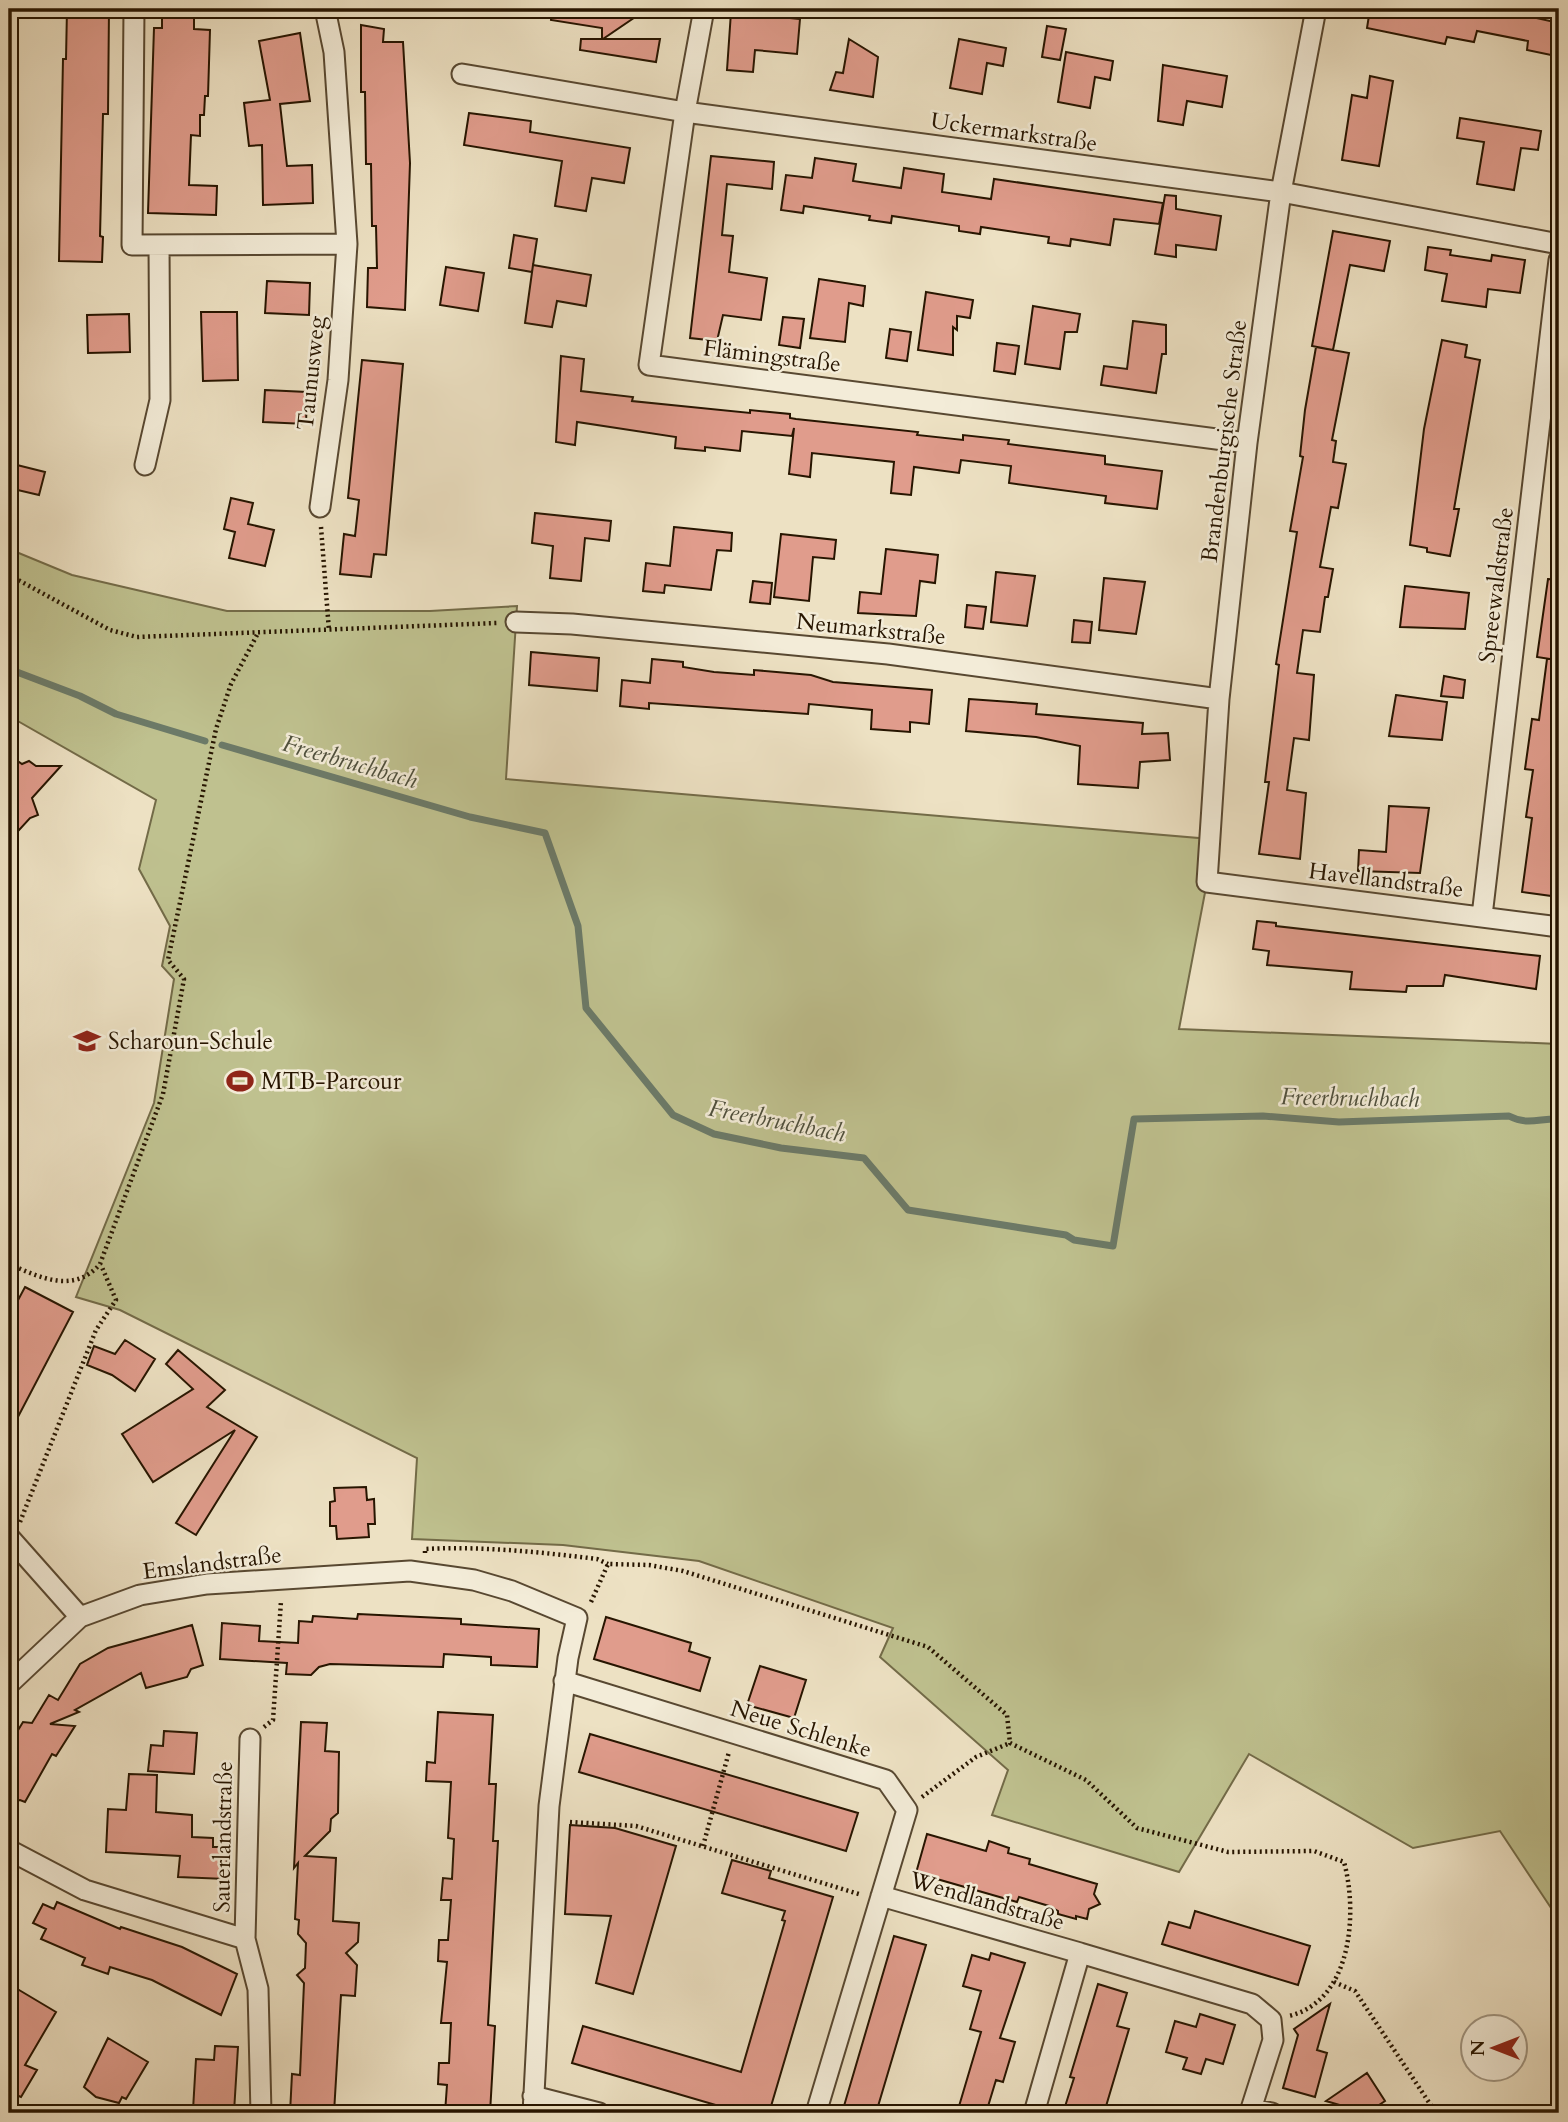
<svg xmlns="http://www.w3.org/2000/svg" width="1568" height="2122" viewBox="0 0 1568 2122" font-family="Cardo,serif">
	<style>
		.green { fill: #bfc18f; stroke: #736b48; stroke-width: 2 }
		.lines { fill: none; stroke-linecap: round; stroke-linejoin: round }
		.stream { stroke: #6c7a68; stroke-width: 7 }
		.building { fill: #e09c8c; stroke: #271500; stroke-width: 2 }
		.street-casing { stroke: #584831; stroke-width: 23 }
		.path { stroke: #271500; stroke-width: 4.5; stroke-dasharray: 2 3.5; stroke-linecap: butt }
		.street { stroke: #f3ecd8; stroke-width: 19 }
		.labels { text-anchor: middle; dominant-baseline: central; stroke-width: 5; stroke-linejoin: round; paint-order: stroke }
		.street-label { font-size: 23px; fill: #271500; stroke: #f3ecd8 }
		.poi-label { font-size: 23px; fill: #271500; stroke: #f3ecd8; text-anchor: start }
		.water-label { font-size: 24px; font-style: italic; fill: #4f503d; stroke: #f3ecd8 }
	</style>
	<rect width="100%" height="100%" fill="#ede1c3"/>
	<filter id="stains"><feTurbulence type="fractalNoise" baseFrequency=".00286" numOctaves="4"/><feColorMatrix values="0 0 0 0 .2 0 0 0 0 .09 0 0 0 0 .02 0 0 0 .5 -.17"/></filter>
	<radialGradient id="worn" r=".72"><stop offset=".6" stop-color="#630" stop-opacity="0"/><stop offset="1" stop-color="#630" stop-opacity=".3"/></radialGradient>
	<path class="green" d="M 9,549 L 72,575 L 227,611 L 430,611 L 517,606 L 506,779 L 1210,839 L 1207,882 L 1179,1029 L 1559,1044 L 1559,1920 L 1500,1831 L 1413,1848 L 1249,1754 L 1179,1872 L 992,1815 L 1008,1770 L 880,1657 L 893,1628 L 699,1561 L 563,1545 L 412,1539 L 417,1458 L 120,1310 L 76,1297 L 154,1103 L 174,979 L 162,966 L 170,926 L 139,869 L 156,800 L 9,716 Z"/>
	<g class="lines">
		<path class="stream" d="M 9,669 L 80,696 L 116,714 L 205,741
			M 222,745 L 470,817 L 545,833 L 578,926 L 586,1008 L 673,1115 L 714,1134 L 781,1148 L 864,1158 L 908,1210 L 1066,1235 L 1074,1240 L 1113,1246 L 1134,1119 L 1263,1116 L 1339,1122 L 1509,1116 C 1528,1126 1540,1118 1559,1119"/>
	</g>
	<path class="building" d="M 67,9 L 109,9 L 108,114 L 103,114 L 100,236 L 103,237 L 102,262 L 59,261 L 63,59 L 66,59 Z
		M 162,9 L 194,9 L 194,29 L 210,30 L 208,96 L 205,96 L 204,115 L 200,115 L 200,136 L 191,135 L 189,185 L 217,186 L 216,215 L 148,213 L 154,28 L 162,28 Z
		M 552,9 L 647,9 L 603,39 L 660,39 L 656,62 L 580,50 L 581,39 L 602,39 L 602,28 L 551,20 Z
		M 1370,9 L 1519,9 L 1518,14 L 1559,23 L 1556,56 L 1527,50 L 1528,41 L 1477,31 L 1474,42 L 1447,37 L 1445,44 L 1367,28 Z
		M 731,12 L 800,19 L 797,54 L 755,50 L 753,72 L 727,70 Z
		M 361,25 L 384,29 L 383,42 L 403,42 L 410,163 L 405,310 L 367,307 L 368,268 L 377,268 L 376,226 L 372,226 L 371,164 L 366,164 L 365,92 L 361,92 Z
		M 1047,26 L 1066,29 L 1060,60 L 1042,57 Z
		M 300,33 L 310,101 L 280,104 L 287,166 L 312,165 L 313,203 L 263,205 L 262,145 L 249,146 L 244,103 L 270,100 L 259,41 Z
		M 849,39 L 878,57 L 873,97 L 830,90 L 836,72 L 843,73 Z
		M 959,39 L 1006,48 L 1003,66 L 987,63 L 982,94 L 950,88 Z
		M 1066,52 L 1113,61 L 1110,80 L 1095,77 L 1090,108 L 1058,102 Z
		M 1163,65 L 1227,76 L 1222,107 L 1187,101 L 1183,125 L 1158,121 Z
		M 1370,76 L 1393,81 L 1379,166 L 1342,160 L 1352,95 L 1367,98 Z
		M 469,113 L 531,121 L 530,132 L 630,148 L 624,183 L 592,178 L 586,211 L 555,206 L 562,161 L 464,145 Z
		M 1460,118 L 1541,131 L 1538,150 L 1521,148 L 1514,190 L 1477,184 L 1484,142 L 1457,138 Z
		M 711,156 L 774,162 L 772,189 L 727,184 L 722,235 L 733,236 L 729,272 L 767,278 L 761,320 L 723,315 L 717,341 L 690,338 Z
		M 815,158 L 856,164 L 853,181 L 901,188 L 904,168 L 944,174 L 942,192 L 991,199 L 994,179 L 1163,203 L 1159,224 L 1114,219 L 1110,245 L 1071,239 L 1070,246 L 1048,243 L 1049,237 L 981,227 L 980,234 L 959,231 L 959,226 L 892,216 L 891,223 L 869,220 L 870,216 L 804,206 L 803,213 L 781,210 L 786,175 L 812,178 Z
		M 1165,195 L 1176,196 L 1176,209 L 1221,216 L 1216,250 L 1176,245 L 1176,257 L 1155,254 Z
		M 1333,231 L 1390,241 L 1384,271 L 1350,265 L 1333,350 L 1312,346 Z
		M 514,235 L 537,239 L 532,272 L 509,268 Z
		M 1428,247 L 1451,250 L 1450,255 L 1491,261 L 1492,255 L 1525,260 L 1520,293 L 1488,289 L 1486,307 L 1442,301 L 1447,274 L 1425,270 Z
		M 533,265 L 591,275 L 586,306 L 557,301 L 552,327 L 525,323 Z
		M 446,267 L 484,273 L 478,311 L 440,305 Z
		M 819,279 L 865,286 L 863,306 L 849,303 L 845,342 L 810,338 Z
		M 267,281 L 310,283 L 309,315 L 265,313 Z
		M 926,292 L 973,300 L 970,318 L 957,316 L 957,330 L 953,327 L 953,355 L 918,350 Z
		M 1033,306 L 1080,314 L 1077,332 L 1065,332 L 1060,369 L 1025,364 Z
		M 201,312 L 237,312 L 238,380 L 203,381 Z
		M 129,314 L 130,352 L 88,353 L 87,315 Z
		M 783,317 L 804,319 L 800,348 L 779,345 Z
		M 1133,321 L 1166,325 L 1166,354 L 1162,354 L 1156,393 L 1101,385 L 1104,366 L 1127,369 Z
		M 890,329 L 911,332 L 907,361 L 886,358 Z
		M 1442,340 L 1467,345 L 1465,357 L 1480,360 L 1454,509 L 1459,509 L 1450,556 L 1427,552 L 1427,548 L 1410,545 L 1424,429 Z
		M 997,343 L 1019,346 L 1015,374 L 994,371 Z
		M 1316,347 L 1349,353 L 1332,440 L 1336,441 L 1333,462 L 1346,464 L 1338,508 L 1331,507 L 1320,567 L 1333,569 L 1328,597 L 1325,597 L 1320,632 L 1303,630 L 1297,673 L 1314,675 L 1309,740 L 1294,738 L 1287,790 L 1306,793 L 1300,859 L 1259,854 L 1269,782 L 1265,782 L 1279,665 L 1276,664 L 1297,532 L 1290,531 L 1303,457 L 1300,456 L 1305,410 Z
		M 561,356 L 584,359 L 581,391 L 633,397 L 632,401 L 750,413 L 750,410 L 790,414 L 790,418 L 796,419 L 918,432 L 917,435 L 963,440 L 963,435 L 1009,440 L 1008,444 L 1105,456 L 1105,464 L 1162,471 L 1157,509 L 1105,503 L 1106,496 L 1009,483 L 1011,466 L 961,460 L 959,473 L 914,467 L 911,495 L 891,493 L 894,462 L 812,453 L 810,477 L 789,474 L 794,428 L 792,436 L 742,431 L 740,451 L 705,447 L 705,451 L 675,448 L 676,437 L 577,422 L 575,445 L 556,442 Z
		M 362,360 L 403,364 L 386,555 L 374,554 L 371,577 L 340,574 L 344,534 L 355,536 L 359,500 L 348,498 Z
		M 265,390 L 307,392 L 306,424 L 263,422 Z
		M 9,463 L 45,472 L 39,495 L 9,488 Z
		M 231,498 L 253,503 L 248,524 L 274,530 L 265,566 L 229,558 L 235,532 L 224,529 Z
		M 535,513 L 611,521 L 609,541 L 585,538 L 581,581 L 550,578 L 553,546 L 532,543 Z
		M 674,527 L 732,533 L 731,551 L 717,550 L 711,590 L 665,585 L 664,593 L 643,591 L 646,563 L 670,566 Z
		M 781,534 L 836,540 L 834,559 L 813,557 L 809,601 L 774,597 Z
		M 886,549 L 938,555 L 935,583 L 920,581 L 916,616 L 858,613 L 860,592 L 881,594 Z
		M 996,572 L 1035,576 L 1027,626 L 991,622 Z
		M 1104,578 L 1145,582 L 1136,634 L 1099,630 Z
		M 1548,579 L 1559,580 L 1559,756 L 1552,821 L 1559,822 L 1559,897 L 1522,892 L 1532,818 L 1526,817 L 1533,770 L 1525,769 L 1532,719 L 1539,720 L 1547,659 L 1550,659 L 1537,657 Z
		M 753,581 L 772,583 L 770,604 L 750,602 Z
		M 1405,586 L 1469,593 L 1465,629 L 1400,627 Z
		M 967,605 L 986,607 L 983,629 L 965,627 Z
		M 1074,620 L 1092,622 L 1090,643 L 1072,642 Z
		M 531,652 L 599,658 L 597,691 L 529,685 Z
		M 652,659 L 683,662 L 683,667 L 714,672 L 754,675 L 754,670 L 811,675 L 833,682 L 932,690 L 929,724 L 910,722 L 910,732 L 871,729 L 872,710 L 809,704 L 808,714 L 649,703 L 649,709 L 620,706 L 622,680 L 650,683 Z
		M 1444,676 L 1465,680 L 1463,698 L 1441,696 Z
		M 1396,695 L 1447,702 L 1442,740 L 1389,736 Z
		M 969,699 L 1037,704 L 1036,714 L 1143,723 L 1142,734 L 1168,733 L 1170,760 L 1140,762 L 1138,788 L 1078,784 L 1080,746 L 1036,737 L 966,731 Z
		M 9,755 L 22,764 L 29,761 L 36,766 L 61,766 L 32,798 L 38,815 L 30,818 L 9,841 Z
		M 1389,806 L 1429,808 L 1420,873 L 1358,871 L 1359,850 L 1386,852 Z
		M 1257,921 L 1276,923 L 1276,926 L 1540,956 L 1536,989 L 1445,975 L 1443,986 L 1407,986 L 1406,992 L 1350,989 L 1352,972 L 1267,965 L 1269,951 L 1253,949 Z
		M 25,1287 L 73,1312 L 9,1434 L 9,1317 Z
		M 125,1340 L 155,1359 L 135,1391 L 112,1375 L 87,1365 L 94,1346 L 115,1354 Z
		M 178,1350 L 225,1390 L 207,1407 L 257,1437 L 196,1535 L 176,1523 L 235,1430 L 153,1482 L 122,1434 L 193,1389 L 166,1364 Z
		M 366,1487 L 367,1500 L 374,1499 L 375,1524 L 368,1524 L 369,1537 L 337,1539 L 336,1526 L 330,1526 L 330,1502 L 335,1501 L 334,1488 Z
		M 358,1614 L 461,1619 L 461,1624 L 539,1629 L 537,1667 L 491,1665 L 491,1657 L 444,1654 L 443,1667 L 330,1664 L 319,1667 L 311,1675 L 286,1674 L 287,1663 L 220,1659 L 222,1623 L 260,1626 L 259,1641 L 298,1643 L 299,1621 L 312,1622 L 313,1616 L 357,1619 Z
		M 606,1617 L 691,1643 L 689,1651 L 710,1658 L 700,1691 L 594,1659 Z
		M 192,1625 L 203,1665 L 191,1669 L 187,1677 L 146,1688 L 141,1673 L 75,1710 L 79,1712 L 50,1724 L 75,1726 L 56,1756 L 52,1754 L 25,1802 L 20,1800 L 9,1803 L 9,1745 L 23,1722 L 32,1723 L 49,1695 L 58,1700 L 80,1664 L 108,1648 Z
		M 760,1666 L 806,1680 L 794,1718 L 747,1705 Z
		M 438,1712 L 493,1715 L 489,1784 L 496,1784 L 493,1841 L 498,1841 L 488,2025 L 495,2026 L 490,2113 L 445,2113 L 447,2085 L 438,2084 L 439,2063 L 449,2063 L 451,2023 L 441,2023 L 447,1962 L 438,1961 L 439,1940 L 448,1940 L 451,1900 L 441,1900 L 443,1878 L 452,1879 L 454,1839 L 448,1838 L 451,1782 L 426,1781 L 427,1762 L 435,1763 Z
		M 301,1722 L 327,1723 L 325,1751 L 339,1752 L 338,1813 L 331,1819 L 330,1831 L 305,1856 L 336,1858 L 333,1921 L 359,1923 L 358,1942 L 346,1953 L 357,1965 L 355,1996 L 341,1995 L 334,2113 L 290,2113 L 292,2074 L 300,2075 L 304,1983 L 297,1975 L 305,1968 L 306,1943 L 298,1934 L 299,1920 L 295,1919 L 298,1863 L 294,1868 Z
		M 164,1731 L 197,1733 L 194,1774 L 148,1771 L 151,1745 L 163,1746 Z
		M 590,1734 L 858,1813 L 846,1851 L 579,1772 Z
		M 129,1774 L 157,1775 L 156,1812 L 192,1815 L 192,1837 L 213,1838 L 213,1847 L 227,1847 L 226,1879 L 178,1877 L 180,1856 L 106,1852 L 108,1809 L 126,1810 Z
		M 570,1825 L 615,1828 L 676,1846 L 633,1994 L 596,1983 L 611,1916 L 565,1914 Z
		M 927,1834 L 986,1851 L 989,1841 L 1009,1848 L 1008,1853 L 1030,1859 L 1029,1864 L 1097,1884 L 1094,1894 L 1100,1904 L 1089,1909 L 1087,1919 L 1076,1916 L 1076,1919 L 1058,1914 L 1058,1911 L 1049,1906 L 1019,1897 L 1017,1902 L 916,1873 Z
		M 732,1860 L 771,1871 L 769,1878 L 833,1897 L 769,2113 L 743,2113 L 572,2063 L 583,2026 L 741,2072 L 785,1921 L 782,1920 L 785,1911 L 722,1893 Z
		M 57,1902 L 120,1929 L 121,1927 L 182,1947 L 237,1974 L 221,2015 L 152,1980 L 110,1967 L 108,1974 L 82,1965 L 85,1958 L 41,1939 L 46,1929 L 33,1923 L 43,1904 L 54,1909 Z
		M 1195,1911 L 1310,1946 L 1298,1985 L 1162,1944 L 1169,1922 L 1190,1928 Z
		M 894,1936 L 926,1945 L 876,2113 L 868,2113 L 844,2106 Z
		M 991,1953 L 1025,1963 L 1000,2038 L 1015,2042 L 1003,2082 L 996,2080 L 986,2113 L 957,2113 L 981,2032 L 970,2029 L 981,1991 L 963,1986 L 972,1955 L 989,1960 Z
		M 9,1984 L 56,2012 L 25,2065 L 37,2070 L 21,2097 L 9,2092 Z
		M 1098,1984 L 1127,1993 L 1117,2026 L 1129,2029 L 1104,2113 L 1063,2113 L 1074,2078 L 1070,2077 Z
		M 1330,2004 L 1317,2050 L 1327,2053 L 1315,2097 L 1283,2088 L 1298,2035 L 1294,2029 Z
		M 1200,2014 L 1235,2025 L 1223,2064 L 1206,2059 L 1201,2074 L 1183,2069 L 1187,2058 L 1166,2052 L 1175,2021 L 1196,2027 Z
		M 108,2038 L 148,2062 L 126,2099 L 122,2097 L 119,2103 L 96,2097 L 84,2087 Z
		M 215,2046 L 238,2047 L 234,2112 L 193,2110 L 196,2059 L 214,2060 Z
		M 1367,2073 L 1385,2101 L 1367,2113 L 1328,2113 L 1340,2105 L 1326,2101 Z"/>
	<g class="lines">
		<defs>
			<path id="street" d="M 134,9 L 132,245 L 347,244 L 334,52 L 325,9
				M 704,9 L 685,112 L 649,365 L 1247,443
				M 1316,9 L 1281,192 L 1247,443 L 1219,699 L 1207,882 L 1559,927
				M 462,74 L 685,112 L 1281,192 L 1559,244
				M 145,465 L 160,400 L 159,245
				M 320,507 L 338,380 L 347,244
				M 516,622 L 572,624 L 888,654 L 1219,699
				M 1482,916 L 1559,260
				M 9,1537 L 80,1617
				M 564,1681 L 886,1780 L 907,1810 L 816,2113
				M 9,1684 L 80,1617 L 140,1595 L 207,1584 L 410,1571 L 474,1580 L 512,1591 L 577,1618 L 568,1658 L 549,1806 L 533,2113
				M 250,1739 L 245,1939 L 258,1989 L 261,2113
				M 9,1850 L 85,1890 L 245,1939
				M 881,1896 L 1080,1953
				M 533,2096 L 599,2113
				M 1034,2113 L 1080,1953 L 1252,2004 L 1271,2020 L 1273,2040 L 1251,2109
				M 1250,2113 L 1251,2109 L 1272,2113"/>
		</defs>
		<use href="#street" class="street-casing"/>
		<path class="path" d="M 321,527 L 329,631
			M 9,575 L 110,630 L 137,637 L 497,623
			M 9,1264 C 41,1278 74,1294 100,1264 L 163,1094 L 184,979 L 168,960 L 216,729 L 231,684 L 257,635
			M 20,1522 L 96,1330 L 116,1300 L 101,1265
			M 425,1553 L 425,1549 C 482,1546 540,1552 597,1559 L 608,1564
			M 591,1602 L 608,1564 L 649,1565 L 683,1571 L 928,1647 L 1007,1715 L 1010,1743 L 1086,1780 L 1137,1828 L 1228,1852 L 1314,1851 L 1344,1862 C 1358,1913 1352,2001 1289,2016
			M 264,1727 L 273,1720 L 281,1601
			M 922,1797 L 976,1757 L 1010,1743
			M 570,1822 L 636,1826 L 862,1895
			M 703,1846 L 729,1752
			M 1334,1982 L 1355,1991 L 1436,2113"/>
		<use href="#street" class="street"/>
	</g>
	<defs>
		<symbol id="school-bare" viewBox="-9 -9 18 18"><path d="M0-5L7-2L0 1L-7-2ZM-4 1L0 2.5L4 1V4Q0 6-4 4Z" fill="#8f2418" stroke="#f3ecd8" stroke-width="2.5" paint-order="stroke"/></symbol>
		<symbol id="stadium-bare" viewBox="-9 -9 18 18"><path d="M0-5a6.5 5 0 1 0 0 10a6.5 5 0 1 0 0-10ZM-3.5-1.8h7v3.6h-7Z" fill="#8f2418" stroke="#f3ecd8" stroke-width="2.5" paint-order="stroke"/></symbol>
	</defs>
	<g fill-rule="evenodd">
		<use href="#school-bare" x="68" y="1022" width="38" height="38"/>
		<use href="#stadium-bare" x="221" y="1062" width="38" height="38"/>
	</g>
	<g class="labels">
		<g class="street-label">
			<text transform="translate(1014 132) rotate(8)">Uckermarkstraße</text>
			<text transform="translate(772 356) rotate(7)">Flämingstraße</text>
			<text transform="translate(311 373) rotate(-84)">Taunusweg</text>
			<text transform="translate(1224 441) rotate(-83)">Brandenburgische Straße</text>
			<text transform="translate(1496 585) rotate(-83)">Spreewaldstraße</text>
			<text transform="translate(871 629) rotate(6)">Neumarkstraße</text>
			<text transform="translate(1386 880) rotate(7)">Havellandstraße</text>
			<text transform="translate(212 1563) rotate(-7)">Emslandstraße</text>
			<text transform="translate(801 1729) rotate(17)">Neue Schlenke</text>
			<text transform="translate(223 1837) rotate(-89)">Sauerlandstraße</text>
			<text transform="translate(987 1901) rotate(16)">Wendlandstraße</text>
		</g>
		<g class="poi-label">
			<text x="108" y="1041">Scharoun-Schule</text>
			<text x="261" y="1081">MTB-Parcour</text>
		</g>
		<g class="water-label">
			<text transform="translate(350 762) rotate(16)">Freerbruchbach</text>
			<text transform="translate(1350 1098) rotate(1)">Freerbruchbach</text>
			<text transform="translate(777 1121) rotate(11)">Freerbruchbach</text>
		</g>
	</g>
	<rect width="1568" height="2122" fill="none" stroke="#ede1c3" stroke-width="35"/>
	<rect x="10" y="10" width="1547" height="2101" fill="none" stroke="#271500" stroke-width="3.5"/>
	<rect x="18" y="18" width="1533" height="2087" fill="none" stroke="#271500" stroke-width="2"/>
	<g transform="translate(1494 2048) rotate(270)"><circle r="33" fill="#f3ecd8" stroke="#a19682" stroke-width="2"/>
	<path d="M0-5L12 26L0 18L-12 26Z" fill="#8f2418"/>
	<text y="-10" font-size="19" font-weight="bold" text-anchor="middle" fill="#271500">N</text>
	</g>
	<rect width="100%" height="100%" filter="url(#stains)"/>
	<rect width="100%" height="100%" fill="url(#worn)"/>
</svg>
